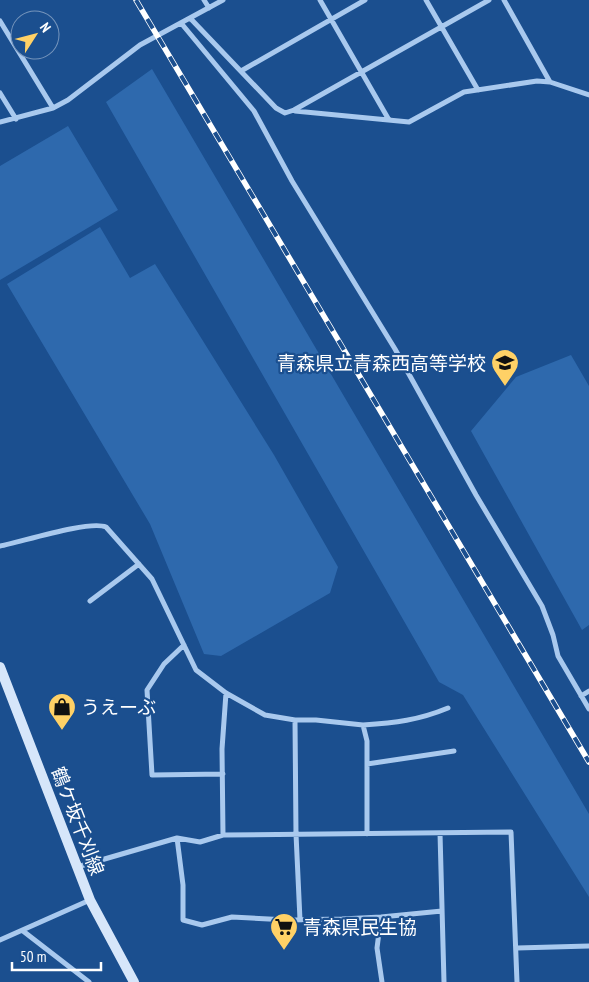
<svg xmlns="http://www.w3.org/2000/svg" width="589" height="982" viewBox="0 0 589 982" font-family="'PT Sans Narrow','Noto Sans JP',sans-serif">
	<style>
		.green { fill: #2e69ad }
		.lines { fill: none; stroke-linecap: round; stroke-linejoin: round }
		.minor { stroke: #a9c9ee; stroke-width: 5 }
		.secondary { stroke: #d6e6fa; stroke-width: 10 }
		.rail-casing { stroke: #fff; stroke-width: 5.5 }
		.rail { stroke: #1b4f8f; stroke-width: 4; stroke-dasharray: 11; stroke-linecap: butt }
		.labels { text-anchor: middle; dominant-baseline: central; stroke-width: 4.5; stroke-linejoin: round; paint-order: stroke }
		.poi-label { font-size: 19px; fill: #fff; stroke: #1b4f8f; text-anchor: start }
		.street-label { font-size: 19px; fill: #fff; stroke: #1b4f8f }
	</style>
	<rect width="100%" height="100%" fill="#1b4f8f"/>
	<path class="green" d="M 152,69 L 589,814 L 589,897 L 463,695 L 439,682 L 106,102 Z
		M 68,126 L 118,210 L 0,280 L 0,166 Z
		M 100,227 L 130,278 L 155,264 L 274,455 L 338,567 L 330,593 L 221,656 L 204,654 L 150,524 L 7,284 Z
		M 571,355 L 589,386 L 589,625 L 582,630 L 471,431 L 516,377 Z"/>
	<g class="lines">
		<path class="minor" d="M 204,0 L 209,8
			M 320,0 L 389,120
			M 426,0 L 478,90
			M 504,0 L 550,82
			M 190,18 L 276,108 L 285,113 L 294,110 L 489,0
			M 0,21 L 53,108
			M 181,23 L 254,111 L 292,181 L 395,349 L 476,495 L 542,606 L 553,635 L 558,656 L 589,709
			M 241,71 L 365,0
			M 0,93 L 16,119
			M 295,111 L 409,122 L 464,92 L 537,81 L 550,82 L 589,95
			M 0,122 L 53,108 L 68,100 L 140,45 L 223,0
			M 0,546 C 21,542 89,520 106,527 L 152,579 L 196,670 L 226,693 L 265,715 L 295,720 L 316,720 L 363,725 L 367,741 L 367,834
			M 90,601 L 139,564
			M 184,645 L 164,664 L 147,690 L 152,775 L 223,774
			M 581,696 L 589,691
			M 295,720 L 296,834 L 300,920
			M 363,725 C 395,723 419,720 448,708
			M 367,764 L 454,751
			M 440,833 L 444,982
			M 223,835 L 222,749 L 226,693
			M 177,838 L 183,885 L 183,920 L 202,925 L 232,917 L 288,920 L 342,919 L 381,917 L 442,911
			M 77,867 L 177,838 L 200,842 L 223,835 L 511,832 L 517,982
			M 381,917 L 377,948 L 382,982
			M 23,931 L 89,982
			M 0,940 L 90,900
			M 517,948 L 589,946"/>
		<path class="secondary" d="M 0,667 L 90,900 L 134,982"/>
		<defs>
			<path id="rail" d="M 136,0 L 589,762"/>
		</defs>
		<use href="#rail" class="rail-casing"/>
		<use href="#rail" class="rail"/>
	</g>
	<defs>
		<symbol id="school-pin" viewBox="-11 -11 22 30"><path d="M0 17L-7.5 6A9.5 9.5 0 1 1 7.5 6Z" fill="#ffd166" stroke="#1b4f8f"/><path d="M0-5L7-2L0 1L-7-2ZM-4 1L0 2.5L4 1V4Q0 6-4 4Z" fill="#111"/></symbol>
		<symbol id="shop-pin" viewBox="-11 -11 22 30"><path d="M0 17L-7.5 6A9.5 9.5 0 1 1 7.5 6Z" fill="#ffd166" stroke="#1b4f8f"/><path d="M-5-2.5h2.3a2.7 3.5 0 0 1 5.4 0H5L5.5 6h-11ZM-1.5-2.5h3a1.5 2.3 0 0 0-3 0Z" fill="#111"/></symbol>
		<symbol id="supermarket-pin" viewBox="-11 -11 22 30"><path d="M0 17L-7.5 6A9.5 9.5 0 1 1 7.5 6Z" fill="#ffd166" stroke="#1b4f8f"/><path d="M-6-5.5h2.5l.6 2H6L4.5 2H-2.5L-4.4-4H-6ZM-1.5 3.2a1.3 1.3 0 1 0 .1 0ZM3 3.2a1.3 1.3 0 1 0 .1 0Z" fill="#111"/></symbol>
	</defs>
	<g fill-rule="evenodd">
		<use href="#school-pin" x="489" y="347" width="32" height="43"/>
		<use href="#shop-pin" x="46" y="691" width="32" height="43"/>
		<use href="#supermarket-pin" x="268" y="911" width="32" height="43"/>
	</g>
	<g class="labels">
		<g class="poi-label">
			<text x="486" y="363" text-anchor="end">青森県立青森西高等学校</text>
			<text x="81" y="707">うえーぶ</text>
			<text x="303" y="927">青森県民生協</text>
		</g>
		<g class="street-label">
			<text transform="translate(78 821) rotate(69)">鶴ケ坂千刈線</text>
		</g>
	</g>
	<g transform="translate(35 35) rotate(54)"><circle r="24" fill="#1b4f8f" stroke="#7695bc"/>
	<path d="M0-4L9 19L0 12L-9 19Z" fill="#ffd166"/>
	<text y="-8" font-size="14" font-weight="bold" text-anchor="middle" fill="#ffffff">N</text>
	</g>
	<path d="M12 962v8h89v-8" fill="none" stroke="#ffffff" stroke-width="2.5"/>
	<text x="20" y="962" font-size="15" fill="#ffffff" stroke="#1b4f8f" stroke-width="4" paint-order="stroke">50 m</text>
</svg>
